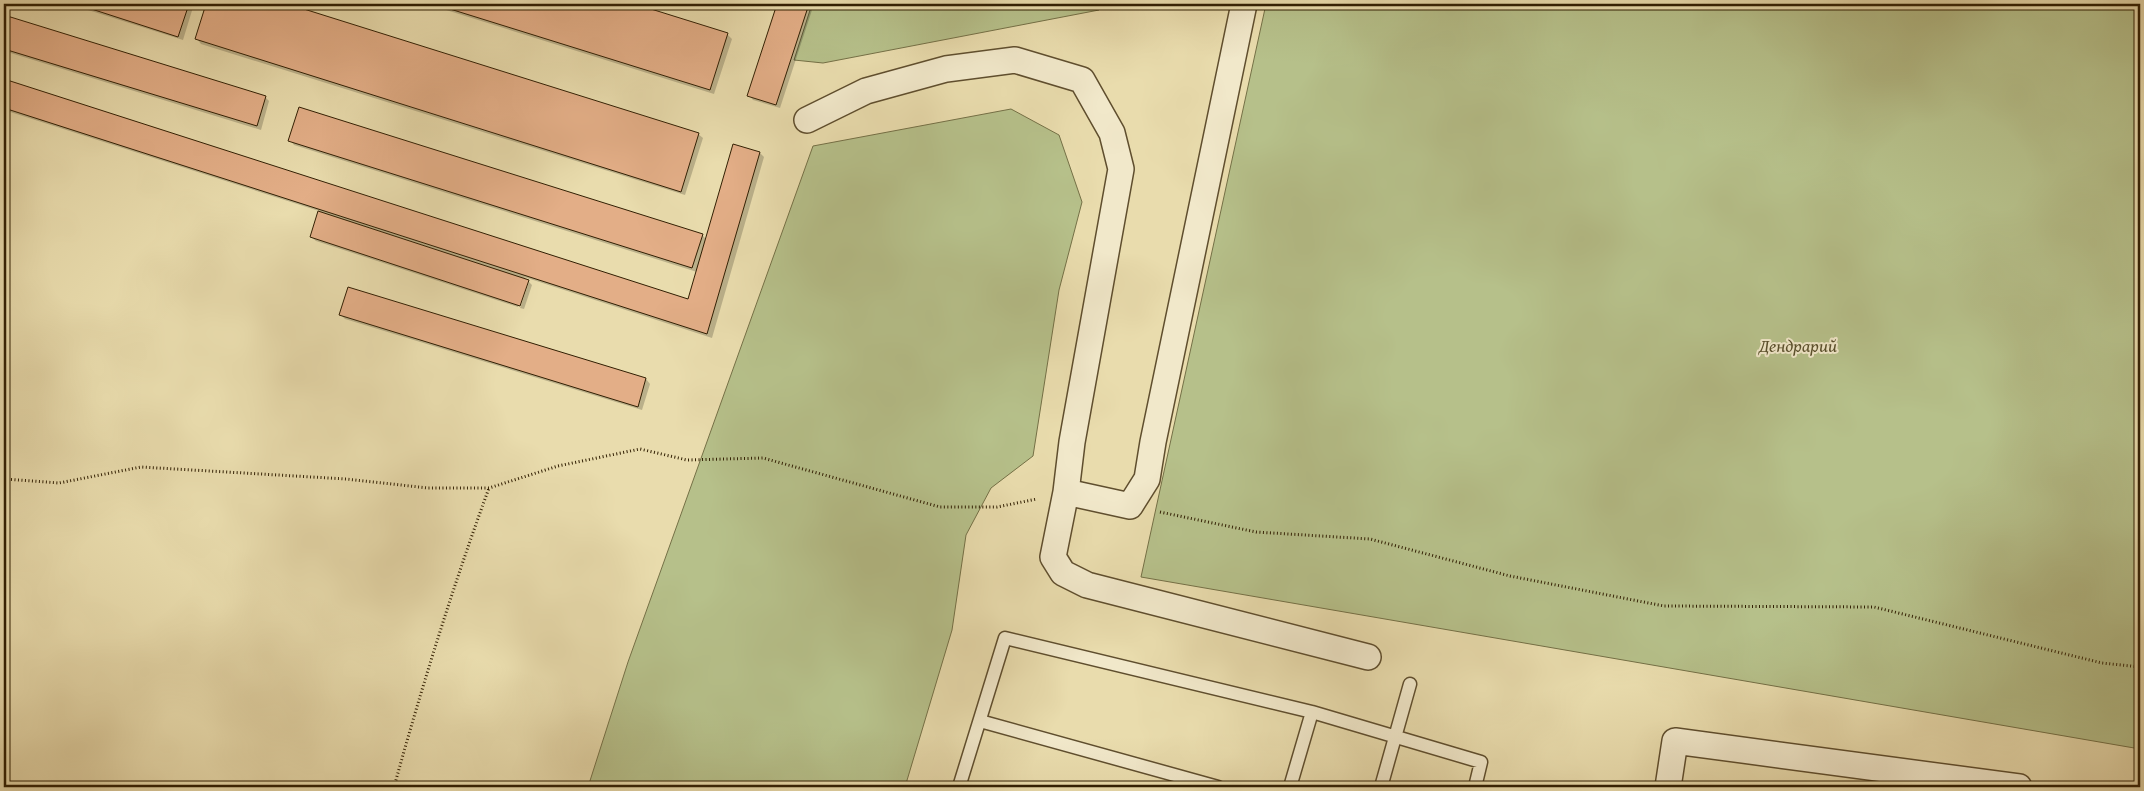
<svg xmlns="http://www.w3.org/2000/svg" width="2144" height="791" viewBox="0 0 2144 791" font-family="'Gentium Book Plus',serif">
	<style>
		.green { fill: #b6c08a; stroke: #747046 }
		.shadow { fill: #0003 }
		.building { fill: #e3ae87; stroke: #311f03 }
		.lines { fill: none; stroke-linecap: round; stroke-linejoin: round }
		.service-casing { stroke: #5f4e2e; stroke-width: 15 }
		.minor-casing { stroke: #5f4e2e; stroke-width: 28 }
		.path { stroke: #311f03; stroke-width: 3; stroke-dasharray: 1 2.5; stroke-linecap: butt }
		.service { stroke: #f1e8ca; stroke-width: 12 }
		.minor { stroke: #f1e8ca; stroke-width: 25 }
		.labels { text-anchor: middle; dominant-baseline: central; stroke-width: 4; stroke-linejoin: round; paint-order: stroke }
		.park-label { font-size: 18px; font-style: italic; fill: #594f2c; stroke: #f1e8ca }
	</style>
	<rect width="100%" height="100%" fill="#e9dcad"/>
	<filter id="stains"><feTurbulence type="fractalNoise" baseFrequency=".004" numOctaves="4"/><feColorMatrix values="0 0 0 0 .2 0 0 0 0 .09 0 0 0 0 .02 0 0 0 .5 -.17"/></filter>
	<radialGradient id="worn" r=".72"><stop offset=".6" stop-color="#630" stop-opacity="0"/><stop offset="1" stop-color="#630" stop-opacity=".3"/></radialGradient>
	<path class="green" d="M 812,4 L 1101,4 L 1099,10 L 823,63 L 794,60 Z
		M 1266,4 L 2140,4 L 2140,749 L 1141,577 Z
		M 1011,109 L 1059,135 L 1082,202 L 1059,290 L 1033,456 L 991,488 L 966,535 L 952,630 L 905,787 L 588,787 L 628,662 L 813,146 Z"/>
	<path class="shadow" d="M 69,4 L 194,4 L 183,40 Z
		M 208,4 L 284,4 L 698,134 L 703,138 L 685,195 L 201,44 L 197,39 Z
		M 427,4 L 630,4 L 727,34 L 732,39 L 714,94 Z
		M 779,4 L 814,4 L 780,108 L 753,100 L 749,95 Z
		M 4,17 L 265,97 L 269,101 L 261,130 L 4,51 Z
		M 4,80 L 689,300 L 697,272 L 294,145 L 290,140 L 702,235 L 707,240 L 760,153 L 764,157 L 712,338 L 524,277 L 529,281 L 527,281 L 518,307 L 316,241 L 311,237 L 319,211 L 4,110 Z
		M 529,282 L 532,285 L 524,309 L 520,308 Z
		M 348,288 L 646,379 L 650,384 L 642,410 L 345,319 L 340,314 Z"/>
	<path class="building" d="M 76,4 L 189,4 L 178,37 Z
		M 206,4 L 288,4 L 699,133 L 681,192 L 195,39 Z
		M 434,4 L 635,4 L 728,33 L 710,90 Z
		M 777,4 L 809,4 L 776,105 L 747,96 Z
		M 4,15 L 266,96 L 257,126 L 4,49 Z
		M 4,79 L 688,299 L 733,144 L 760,152 L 707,334 L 4,108 Z
		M 299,107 L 703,234 L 692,268 L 288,141 Z
		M 318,211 L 529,280 L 520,306 L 310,237 Z
		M 348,287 L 646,378 L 638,407 L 339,315 Z"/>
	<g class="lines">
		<defs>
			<path id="service" d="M 980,721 L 1218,787
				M 959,787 L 1005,638 L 1312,712 L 1481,762 L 1475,787
				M 1290,787 L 1312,712
				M 1381,787 L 1410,684"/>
			<path id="minor" d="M 807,120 L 866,91 L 946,69 L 1015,60 L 1082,80 L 1112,133 L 1121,169 L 1072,442 L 1066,492 L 1130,506 L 1147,479 L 1153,442 L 1244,4
				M 1066,492 L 1053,557 L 1063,573 L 1087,585 L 1368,657
				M 1668,787 L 1675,741 L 2019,787"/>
		</defs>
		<use href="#service" class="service-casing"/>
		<use href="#minor" class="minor-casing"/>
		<path class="path" d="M 4,479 L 59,483 L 141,467 L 346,479 L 428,488 L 489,488 L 558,466 L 640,449 L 687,460 L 763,458 L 940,507 L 997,507 L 1037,499
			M 1160,512 L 1256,532 L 1370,539 L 1510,576 L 1664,606 L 1874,607 L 2102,663 L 2140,667
			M 394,787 C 422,686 453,586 489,488"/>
		<use href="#service" class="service"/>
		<use href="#minor" class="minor"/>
	</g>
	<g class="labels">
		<g class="park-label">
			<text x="1798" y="345">Дендрарий</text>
		</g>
	</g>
	<rect width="2144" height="791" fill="none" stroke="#e9dcad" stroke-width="20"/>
	<rect x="5" y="5" width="2134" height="781" fill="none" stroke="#311f03" stroke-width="2.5"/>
	<rect x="10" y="10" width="2124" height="771" fill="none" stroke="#311f03"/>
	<rect width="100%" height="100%" filter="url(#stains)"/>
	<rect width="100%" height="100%" fill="url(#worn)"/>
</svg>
